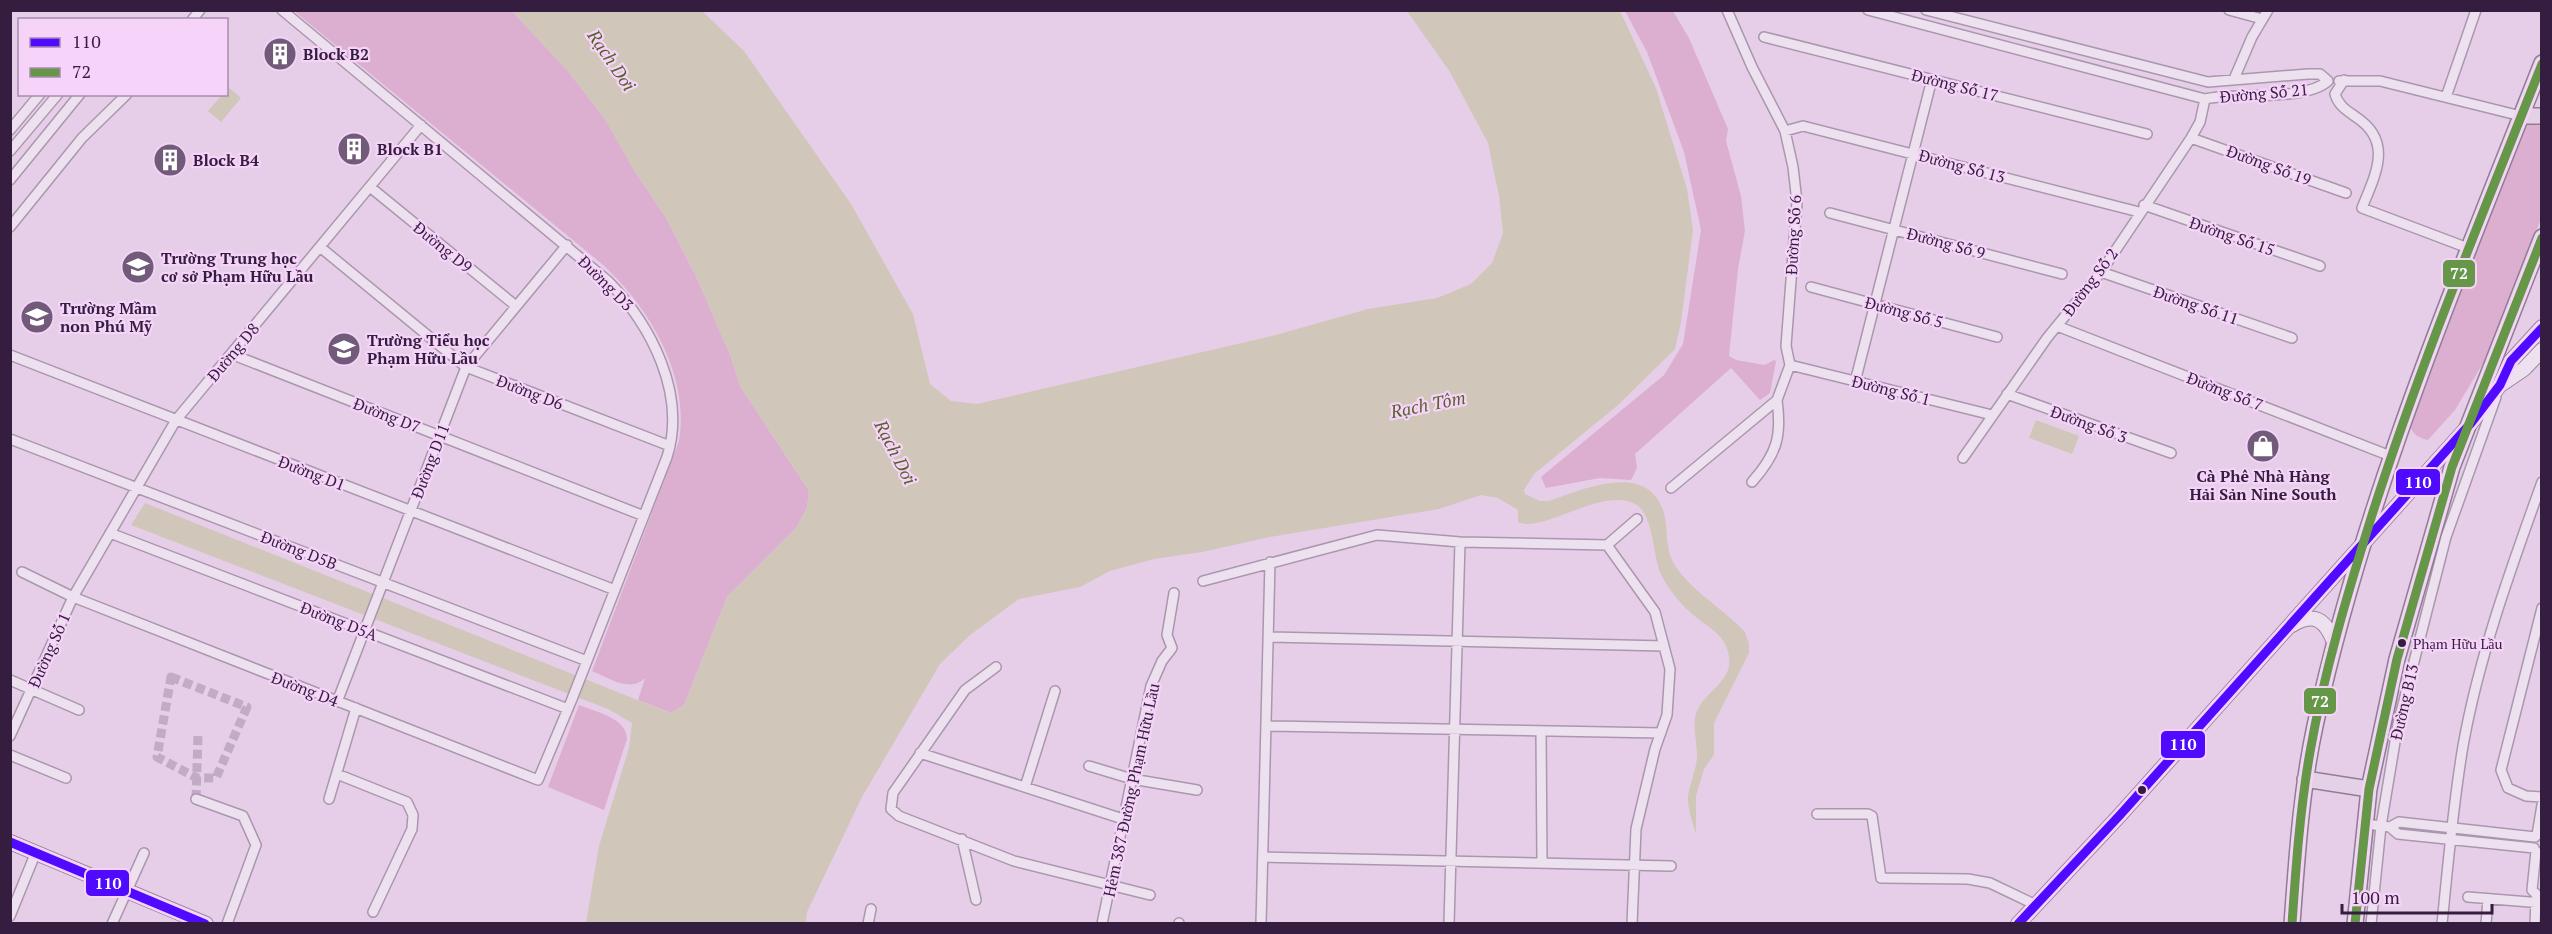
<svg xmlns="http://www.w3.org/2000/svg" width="2552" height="934" viewBox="0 0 2552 934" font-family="'PT Serif',serif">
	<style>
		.green { fill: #dcafd1 }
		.water { fill: #d0c6ba }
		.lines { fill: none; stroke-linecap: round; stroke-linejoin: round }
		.minor-tunnel { stroke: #c2abc6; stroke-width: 9; stroke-dasharray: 9 4.5; stroke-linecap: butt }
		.minor-casing { stroke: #aa97ad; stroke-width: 12 }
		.secondary-casing { stroke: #99869d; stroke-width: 16 }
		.primary-casing { stroke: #8f7e93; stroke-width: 18 }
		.minor { stroke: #eee1ef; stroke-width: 9 }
		.secondary { stroke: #eee1ef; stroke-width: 14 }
		.primary { stroke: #e5d1e7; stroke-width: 15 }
		.bus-1-casing { stroke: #f6d4f9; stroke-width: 14 }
		.bus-2-casing { stroke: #f6d4f9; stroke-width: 14 }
		.bus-1 { stroke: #4f0aff; stroke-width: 9 }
		.bus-2 { stroke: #669749; stroke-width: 9 }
		.bus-dot { fill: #341d3e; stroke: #f6d4f9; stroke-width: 2 }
		.labels { text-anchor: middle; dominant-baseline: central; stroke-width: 4.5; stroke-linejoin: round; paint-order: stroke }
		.bus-label { font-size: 14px; fill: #341d3e; stroke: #f6d4f9; text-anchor: start }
		.poi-label { font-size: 16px; font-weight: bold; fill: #341d3e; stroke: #f6d4f9; text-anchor: start }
		.street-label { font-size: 16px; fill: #341d3e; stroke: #f6d4f9 }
		.water-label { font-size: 18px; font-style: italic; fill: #58602b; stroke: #f6d4f9 }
		.line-badge { stroke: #f6d4f9; stroke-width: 2 }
		.badge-label { font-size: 16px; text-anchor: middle; font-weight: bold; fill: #fff }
	</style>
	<rect width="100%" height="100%" fill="#e6cee8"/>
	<path class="green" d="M 294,11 L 512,11 L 567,70 L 605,119 L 634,170 L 666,218 L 696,276 L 731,357 L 740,386 L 809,491 L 807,508 L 796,528 L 727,597 L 684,705 L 671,713 L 638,700 L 645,678 C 630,693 609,678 592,671 L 679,441 C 690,375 649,307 602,264 Z
		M 1625,11 L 1673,11 L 1689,38 L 1728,129 L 1726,141 L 1741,196 L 1745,231 L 1738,269 L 1729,356 L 1736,360 L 1765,365 L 1774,360 L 1776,361 L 1770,393 L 1760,400 L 1731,368 L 1635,454 L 1637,468 L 1631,480 L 1600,478 L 1546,488 L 1541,477 L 1664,375 L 1683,344 L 1701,230 L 1684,152 L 1647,52 Z
		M 2541,121 L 2541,219 L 2485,360 L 2455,410 L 2428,440 C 2419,438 2413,435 2410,426 L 2522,124 Z
		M 579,705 C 596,712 627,718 627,739 L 604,810 L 548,787 Z"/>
	<path class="water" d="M 512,11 L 702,11 L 744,51 L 851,204 L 913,314 L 930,384 L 951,401 L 977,404 L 1272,336 L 1368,309 L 1437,298 L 1471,284 L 1492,263 L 1503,233 L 1499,196 L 1488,143 L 1450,72 L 1407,11 L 1620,11 L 1656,88 L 1687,189 L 1693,230 L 1681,322 L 1675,349 L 1618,405 L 1534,474 L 1524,490 L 1525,494 L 1540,501 L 1549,501 C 1584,489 1648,460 1664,513 C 1668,529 1665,547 1673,562 C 1685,586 1726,611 1745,632 L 1749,644 L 1749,653 L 1714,723 L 1714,755 L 1704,769 L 1696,796 L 1696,833 C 1692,821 1688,810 1688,798 C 1688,789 1696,771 1697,758 C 1698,743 1690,723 1698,709 C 1708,689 1736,679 1728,652 C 1723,632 1705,626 1691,613 C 1679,602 1668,589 1661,574 C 1652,554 1654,514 1635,504 C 1602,486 1543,534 1518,522 L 1518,510 L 1498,498 L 1481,495 L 1439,509 L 1270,537 L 1202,552 L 1154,559 L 1110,571 L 1080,587 L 1019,599 L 970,635 L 940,664 L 862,797 L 807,912 L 806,923 L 586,923 L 599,846 L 629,748 L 632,723 L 608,709 L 131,525 L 145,503 L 670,713 L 684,705 L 727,597 L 796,528 L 807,508 L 809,491 L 740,386 L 731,357 L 696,276 L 666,218 L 634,170 L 605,119 L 567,70 Z
		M 228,87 L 241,98 L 221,122 L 208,111 L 222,95 L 226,94 Z
		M 2036,420 L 2079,436 L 2072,454 L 2029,438 Z"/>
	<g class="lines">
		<path class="minor-tunnel" d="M 171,677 L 247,707 L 216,778 L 197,778 L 157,757 Z
			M 196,799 L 198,736"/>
		<defs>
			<path id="minor" d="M 1727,10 L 1752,67 L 1785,131 L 1793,167 L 1797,202 L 1786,346 L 1790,365
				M 1868,10 L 2205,99 C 2237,92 2304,102 2328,81
				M 1926,10 L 2208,82 L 2308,74 L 2320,74 L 2328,81
				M 2229,10 L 2262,19
				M 192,20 L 200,10
				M 1764,37 L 2147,134
				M 2234,79 L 2252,37 L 2268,10
				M 2344,80 L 2335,94 C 2338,105 2346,110 2356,117 C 2394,142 2375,175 2362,208 L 2468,248
				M 2339,81 L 2380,81 L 2521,116
				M 2446,97 L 2476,10
				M 10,130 L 40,94
				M 1785,131 L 1803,126 L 2139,212
				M 2191,138 L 2346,193
				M 10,151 L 58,94
				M 10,180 L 80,94
				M 370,187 L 516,306
				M 2144,205 L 2320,266
				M 1830,213 L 2062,274
				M 10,227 L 82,138 L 127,94
				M 320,247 L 466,367 L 670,446
				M 2101,272 L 2292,338
				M 1811,287 L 1997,337
				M 2057,326 L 2393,457
				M 231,354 L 644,516
				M 10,355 L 615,590
				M 1790,365 L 1992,415
				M 1855,382 L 1932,79
				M 2007,394 L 2171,453
				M 10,439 L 587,661
				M 1963,458 L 2047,338 L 2101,272 L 2191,138 L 2200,122 L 2205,99
				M 1752,482 C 1777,454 1782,436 1777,400
				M 1671,488 L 1777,400 L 1790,365
				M 110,533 L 568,709
				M 1607,545 L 1655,612 L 1670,669 L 1667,715 L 1655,749 L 1636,829 L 1632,924
				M 22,572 L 73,597 L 538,780 L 572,699 L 667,457 C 687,394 651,325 608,281 L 282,10
				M 1203,581 L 1377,535 L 1460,542 L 1607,545 L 1637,519
				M 2542,608 L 2501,770 L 2508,788 L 2526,796 L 2542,797
				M 1268,637 L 1664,646
				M 996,667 L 965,690 L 893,793 L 891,809 L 899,816 L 1014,861 L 1150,895
				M 10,680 L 79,710
				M 337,702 L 466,367 L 567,245
				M 1266,726 L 1661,733
				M 1541,731 L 1542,862
				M 10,736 L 73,597 L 176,420 L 421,125
				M 920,753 L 1123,819
				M 10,755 L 66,778
				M 1089,766 L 1132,779 L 1197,790
				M 337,774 L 407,802 L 413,815 L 412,829 L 373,912
				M 1025,787 L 1055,691
				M 196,799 L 243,816 L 256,845 L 227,924
				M 329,799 L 356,708
				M 1817,814 L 1868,814 L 1872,816 L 1881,878 L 1968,879 L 1990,883 L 2036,905
				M 2374,825 L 2390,827 L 2399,822 L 2535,837
				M 2390,827 L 2398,834 L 2534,848
				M 2537,835 L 2542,805
				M 962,839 L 976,900
				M 2536,851 L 2532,890 L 2537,895
				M 1263,857 L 1671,866
				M 2468,897 L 2542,903
				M 10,916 L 36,852
				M 112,924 L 144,853
				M 868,924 L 871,909
				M 1102,924 L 1151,686 L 1162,661 L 1172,648 L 1167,635 L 1174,593
				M 1179,924 L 1179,923
				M 1261,924 L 1270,562
				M 1449,924 L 1460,542
				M 2371,924 L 2381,826 L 2398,724 L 2446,537 L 2496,397
				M 2442,924 C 2448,864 2453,805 2463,746 C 2479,656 2511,568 2542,482
				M 2486,924 L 2488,899
				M 2535,924 L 2536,899"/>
			<path id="secondary" d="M 2502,384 L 2524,369 L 2542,350
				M 2292,625 C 2314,612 2325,619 2334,642
				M 10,842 L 206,924
				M 2018,924 L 2120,815 L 2471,423 L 2500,385 L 2511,361 L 2542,327"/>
			<path id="primary" d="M 2521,116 L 2542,116
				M 2305,779 L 2369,789
				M 2292,924 C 2297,857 2301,791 2315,726 C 2364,497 2457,280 2542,63
				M 2355,924 L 2369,789 L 2397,659 L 2452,467 L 2542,237"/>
		</defs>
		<use href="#minor" class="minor-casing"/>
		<use href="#secondary" class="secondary-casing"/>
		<use href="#primary" class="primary-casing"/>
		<use href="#minor" class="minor"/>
		<use href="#secondary" class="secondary"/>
		<use href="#primary" class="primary"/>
		<defs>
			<path id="bus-1" d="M 10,842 L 205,924
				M 2018,924 L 2120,815 L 2471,423 L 2500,385 L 2511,361 L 2542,328"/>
			<path id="bus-2" d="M 2292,924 C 2296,866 2300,809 2310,752 C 2324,672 2348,592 2372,515 C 2421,362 2483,213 2542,64
				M 2355,924 L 2369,789 L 2397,659 L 2452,467 L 2542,238"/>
		</defs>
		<use href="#bus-1" class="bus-1-casing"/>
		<use href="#bus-2" class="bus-2-casing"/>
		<use href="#bus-1" class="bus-1"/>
		<use href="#bus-2" class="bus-2"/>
	</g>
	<defs>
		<symbol id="building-disc" viewBox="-11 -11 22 22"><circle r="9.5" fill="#725b7a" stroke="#f6d4f9"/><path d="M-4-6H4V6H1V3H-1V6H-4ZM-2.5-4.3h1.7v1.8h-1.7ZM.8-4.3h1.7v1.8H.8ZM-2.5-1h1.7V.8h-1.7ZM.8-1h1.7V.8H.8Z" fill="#fff"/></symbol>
		<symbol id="school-disc" viewBox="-11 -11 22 22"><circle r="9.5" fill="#725b7a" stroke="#f6d4f9"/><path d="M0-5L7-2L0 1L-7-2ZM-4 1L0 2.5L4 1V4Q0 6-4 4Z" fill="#fff"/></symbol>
		<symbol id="shop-disc" viewBox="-11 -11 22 22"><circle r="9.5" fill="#725b7a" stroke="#f6d4f9"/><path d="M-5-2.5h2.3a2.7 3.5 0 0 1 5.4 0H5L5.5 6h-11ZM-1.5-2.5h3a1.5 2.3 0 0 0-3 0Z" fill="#fff"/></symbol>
	</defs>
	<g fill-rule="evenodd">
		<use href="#building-disc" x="261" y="35" width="38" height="38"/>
		<use href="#building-disc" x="335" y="130" width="38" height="38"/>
		<use href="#building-disc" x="151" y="141" width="38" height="38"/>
		<use href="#school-disc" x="119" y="248" width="38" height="38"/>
		<use href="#school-disc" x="18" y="298" width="38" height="38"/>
		<use href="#school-disc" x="325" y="330" width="38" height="38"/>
		<use href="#shop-disc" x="2244" y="427" width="38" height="38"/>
	</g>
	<g class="bus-dot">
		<circle cx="2402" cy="643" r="5"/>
		<circle cx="2142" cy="790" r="5"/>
	</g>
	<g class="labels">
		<g class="bus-label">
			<text x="2413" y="643">Phạm Hữu Lầu</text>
		</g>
		<g class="poi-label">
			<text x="303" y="54">Block B2</text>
			<text x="377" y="149">Block B1</text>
			<text x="193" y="160">Block B4</text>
			<text x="161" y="258">Trường Trung học<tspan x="161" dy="18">cơ sở Phạm Hữu Lầu</tspan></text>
			<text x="60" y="308">Trường Mầm<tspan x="60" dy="18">non Phú Mỹ</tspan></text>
			<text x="367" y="340">Trường Tiểu học<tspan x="367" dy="18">Phạm Hữu Lầu</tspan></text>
			<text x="2263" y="476" text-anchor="middle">Cà Phê Nhà Hàng<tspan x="2263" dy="18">Hải Sản Nine South</tspan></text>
		</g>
		<g class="street-label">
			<text transform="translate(1955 85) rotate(14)">Đường Số 17</text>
			<text transform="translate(2264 93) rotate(-5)">Đường Số 21</text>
			<text transform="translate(2269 165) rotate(20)">Đường Số 19</text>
			<text transform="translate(1962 166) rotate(15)">Đường Số 13</text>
			<text transform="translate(1793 235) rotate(-87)">Đường Số 6</text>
			<text transform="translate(2232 236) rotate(19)">Đường Số 15</text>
			<text transform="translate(1946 243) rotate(15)">Đường Số 9</text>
			<text transform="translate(443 247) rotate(39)">Đường D9</text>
			<text transform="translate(2090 282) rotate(-53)">Đường Số 2</text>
			<text transform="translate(606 283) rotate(45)">Đường D3</text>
			<text transform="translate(2196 305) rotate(19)">Đường Số 11</text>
			<text transform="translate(1904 312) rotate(15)">Đường Số 5</text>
			<text transform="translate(233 352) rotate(-50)">Đường D8</text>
			<text transform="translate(1891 390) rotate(14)">Đường Số 1</text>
			<text transform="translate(2225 391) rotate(21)">Đường Số 7</text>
			<text transform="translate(530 392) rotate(21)">Đường D6</text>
			<text transform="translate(387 415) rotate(21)">Đường D7</text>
			<text transform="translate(2089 424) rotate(20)">Đường Số 3</text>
			<text transform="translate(430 461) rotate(-69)">Đường D11</text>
			<text transform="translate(312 473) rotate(21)">Đường D1</text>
			<text transform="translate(299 550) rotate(21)">Đường D5B</text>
			<text transform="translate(339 621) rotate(21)">Đường D5A</text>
			<text transform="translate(49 650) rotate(-66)">Đường Số 1</text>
			<text transform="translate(305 689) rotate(21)">Đường D4</text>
			<text transform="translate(2404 702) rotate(-77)">Đường B13</text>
			<text transform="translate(1131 790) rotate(-78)">Hẻm 387 Đường Phạm Hữu Lầu</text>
		</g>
		<g class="water-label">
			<text transform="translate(612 60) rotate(56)">Rạch Dơi</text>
			<text transform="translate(1428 404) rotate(-11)">Rạch Tôm</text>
			<text transform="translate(896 452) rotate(63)">Rạch Dơi</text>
		</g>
	</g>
	<g class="line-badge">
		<rect x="2442" y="259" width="34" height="29" rx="6" fill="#669749"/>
		<rect x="2395" y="468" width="46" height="28" rx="6" fill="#4f0aff"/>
		<rect x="2303" y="687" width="34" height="28" rx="6" fill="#669749"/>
		<rect x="2160" y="730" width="46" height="29" rx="6" fill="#4f0aff"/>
		<rect x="85" y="869" width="45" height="28" rx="6" fill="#4f0aff"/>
	</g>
	<g class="badge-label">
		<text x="2459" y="279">72</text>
		<text x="2418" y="488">110</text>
		<text x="2320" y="707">72</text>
		<text x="2183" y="750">110</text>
		<text x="108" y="889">110</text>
	</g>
	<rect width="2552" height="934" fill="none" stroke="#341d3e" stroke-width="24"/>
	<rect x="18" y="18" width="210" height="78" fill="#f6d4f9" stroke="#a88bae" stroke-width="1.5"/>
	<rect x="30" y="38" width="30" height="9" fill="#4f0aff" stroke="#a88bae" stroke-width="1.5"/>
	<text x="72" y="48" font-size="18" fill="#341d3e">110</text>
	<rect x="30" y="68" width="30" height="9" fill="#669749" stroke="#a88bae" stroke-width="1.5"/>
	<text x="72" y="78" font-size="18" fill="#341d3e">72</text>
	<path d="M2342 904v9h150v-9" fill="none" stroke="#341d3e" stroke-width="3"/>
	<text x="2351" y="904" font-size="18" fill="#341d3e" stroke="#f6d4f9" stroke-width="4.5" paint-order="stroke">100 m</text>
</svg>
